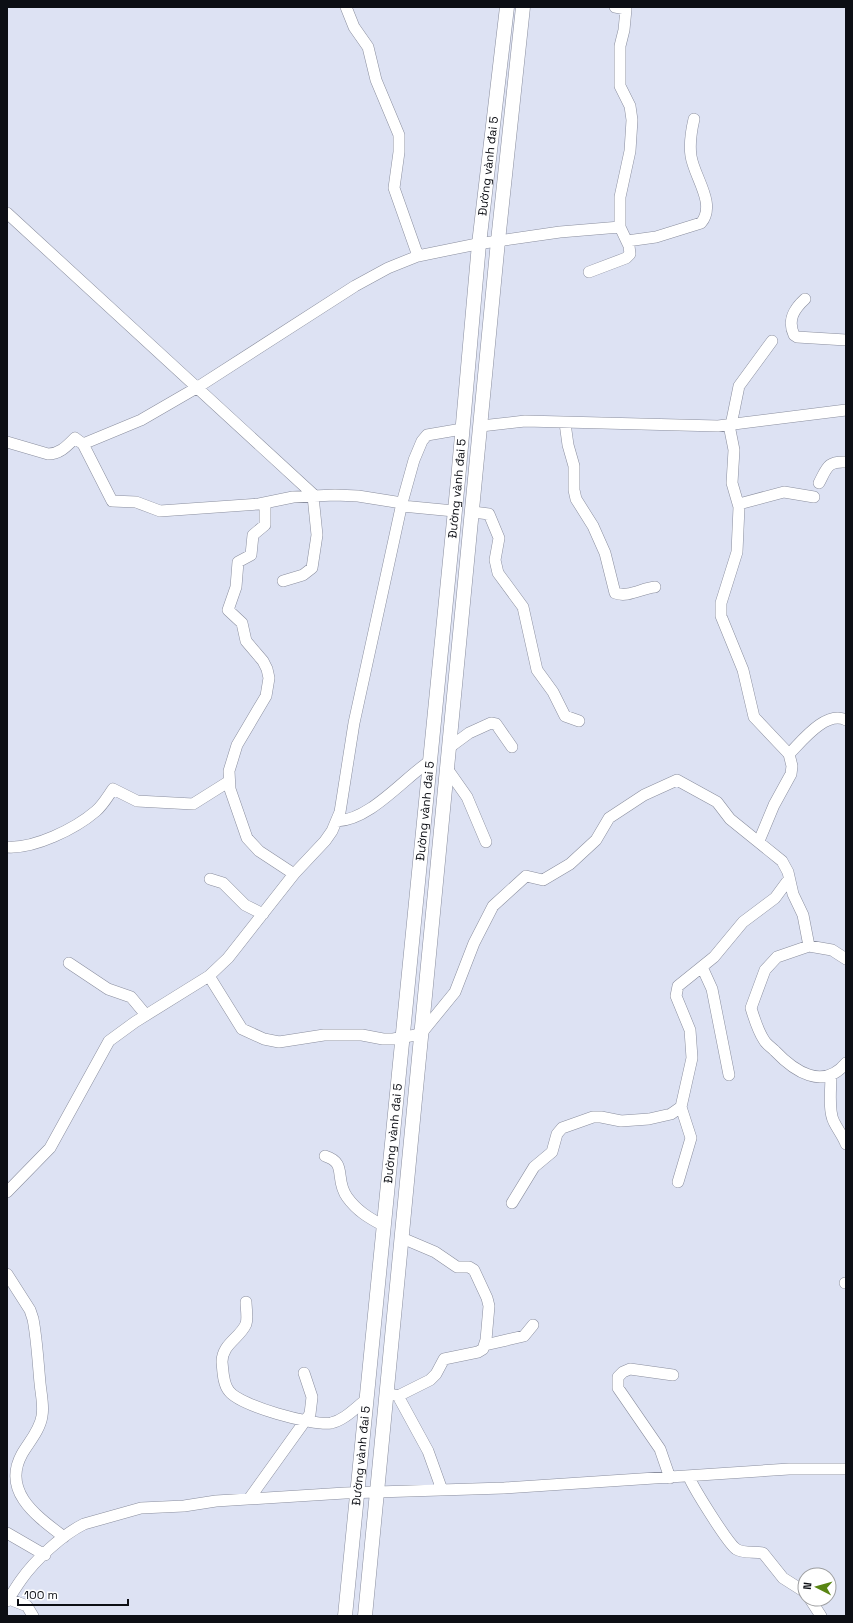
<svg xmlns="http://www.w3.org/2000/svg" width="853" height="1623" viewBox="0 0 853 1623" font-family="'Space Grotesk',sans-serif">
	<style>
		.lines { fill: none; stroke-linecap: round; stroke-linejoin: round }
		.minor-casing { stroke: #8a8e9e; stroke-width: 12 }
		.major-casing { stroke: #8a8e9e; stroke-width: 15 }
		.minor { stroke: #fff; stroke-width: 11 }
		.major { stroke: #fff; stroke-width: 14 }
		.labels { text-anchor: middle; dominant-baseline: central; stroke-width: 4; stroke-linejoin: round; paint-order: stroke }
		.street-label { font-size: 12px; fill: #0c0e14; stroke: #fff }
	</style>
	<rect width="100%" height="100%" fill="#dde2f3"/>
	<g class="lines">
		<defs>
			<path id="minor" d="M 346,7 L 354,27 L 368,47 L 376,80 L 399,135 L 399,152 L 394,188 L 418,256
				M 7,213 L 315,496
				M 627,241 L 656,237 L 701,223 C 717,204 694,177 691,156 C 689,143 691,132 694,119
				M 589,272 L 626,258 L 630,254 L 629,246 L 620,227 L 620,197 L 630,151 L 632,120 L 630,106 L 620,86 L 620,46 L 624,30 L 626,9 L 615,7
				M 805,299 C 794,309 787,320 794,335 L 797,337 L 846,340
				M 565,423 L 568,445 L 574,466 L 574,490 L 576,499 L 593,526 L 605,553 L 615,593 C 628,598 642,588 655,587
				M 729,425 L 734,450 L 732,483 L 739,507 L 737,552 L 721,603 L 721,616 L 743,670 L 754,717 L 789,754 L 792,766 L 791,774 L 774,805 L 759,841
				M 731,425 L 739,386 L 772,341
				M 481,426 L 525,421 L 718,426 L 846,410
				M 7,442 L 48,454 C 60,454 67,446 75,438 L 83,444 L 112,501 L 136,502 L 160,511 L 259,504 L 293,497 L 335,495 L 358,496 L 402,503
				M 83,444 L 141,420 L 198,387 L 355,286 L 388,268 L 418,256 L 477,244 L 560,232 L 620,227
				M 819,483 C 827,468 827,461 846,462
				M 265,503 L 265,525 L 253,535 L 251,555 L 238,562 L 236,587 L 228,610 L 242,623 L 246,641 L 263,661 L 267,669 L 269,678 L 266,696 L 237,745 L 229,771 L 230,789 L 247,838 L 259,851 L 294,874
				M 739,504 L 784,492 L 814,497
				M 402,506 L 454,511
				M 473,512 L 489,514 L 499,538 L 495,560 L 498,573 L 523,607 L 537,670 L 553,692 L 565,716 L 579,721
				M 283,581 L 303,575 L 312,568 L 317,535 L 313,496
				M 450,747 L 469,733 L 491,723 L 496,724 L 512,747
				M 789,754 C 802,741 826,710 846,720
				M 448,770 L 467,797 L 486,842
				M 337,821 C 370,820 403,779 430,761
				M 7,847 C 34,849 75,829 96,811 C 103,805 108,796 113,789 L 137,801 L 193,804 L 228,782
				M 210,879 L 223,883 L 245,905 L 263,914
				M 846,959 L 832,950 L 809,946 L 777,957 L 765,970 L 751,1008 C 754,1018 758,1031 764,1040 C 766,1044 771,1047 775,1051 C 794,1071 823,1091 846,1063
				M 69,963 L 108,989 L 131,997 L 146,1015
				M 702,967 L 712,989 L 729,1075
				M 209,976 L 242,1029 L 264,1039 L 279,1042 L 324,1035 L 362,1035 L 383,1039 L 393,1039 L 416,1035 L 424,1030 L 455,992 L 474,943 L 493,906 L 526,876 L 543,880 L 570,864 L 596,840 L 609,818 L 644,795 L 677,780 L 717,802 L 730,819 L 782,861 L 788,872 L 793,894 L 803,915 L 809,946
				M 831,1075 C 831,1088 828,1111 834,1122 C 838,1130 843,1136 846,1144
				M 325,1156 C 348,1163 334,1179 347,1197 C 357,1211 369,1218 384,1226
				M 678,1182 L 691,1138 L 681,1107
				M 7,1192 L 50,1148 L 109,1041 L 135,1022 L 209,976 L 228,958 L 294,874 L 325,841 L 332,831 L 340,812 L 354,723 L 402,503 L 414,460 L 422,441 L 427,435 L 462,429
				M 512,1203 L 534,1167 L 552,1152 L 557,1134 L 562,1128 L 593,1117 L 601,1117 L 621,1121 L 649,1119 L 671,1114 L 681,1107 L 692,1058 L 690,1030 L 676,996 L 678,986 L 714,957 L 743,922 L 775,898 L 789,879
				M 7,1274 L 30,1310 L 33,1319 C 37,1340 38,1362 40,1383 C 41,1394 44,1406 42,1416 C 40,1430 29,1442 22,1454 C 1,1492 38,1517 64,1537
				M 845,1283 L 846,1283
				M 246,1302 C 246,1308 248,1318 246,1324 C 240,1338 222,1344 222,1362 C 223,1371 223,1384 229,1391 C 240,1406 313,1426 331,1423 C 345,1420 356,1407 367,1399
				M 485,1345 L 524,1336 L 533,1325
				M 387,1393 L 398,1396 L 430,1380 L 436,1374 L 444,1359 L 478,1352 L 483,1349 L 486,1340 L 489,1306 L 487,1298 L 474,1270 L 469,1267 L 457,1267 L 435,1252 L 402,1238
				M 398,1396 L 428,1451 L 442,1490
				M 689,1477 C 694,1489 727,1542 736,1549 C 744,1554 754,1551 763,1553 L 783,1578 L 805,1592
				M 670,1478 L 660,1449 L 618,1388 L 618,1377 L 623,1372 L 630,1369 L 673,1375
				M 249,1499 L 310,1414 L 312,1397 L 304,1373
				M 7,1533 L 45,1555
				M 9,1599 L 27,1606 L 33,1616
				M 810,1599 L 821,1616
				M 7,1601 C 12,1594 16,1587 21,1580 C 35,1560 62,1535 84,1524 L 141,1508 L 184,1506 L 216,1501 L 345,1493 L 504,1488 L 789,1469 L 846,1469"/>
			<g id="major">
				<path id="s1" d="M 345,1616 L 458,480 L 479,244 L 507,7"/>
				<path d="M 365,1616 L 498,241 L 523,7"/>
			</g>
		</defs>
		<use href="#minor" class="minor-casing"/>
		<use href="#major" class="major-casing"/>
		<use href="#minor" class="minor"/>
		<use href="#major" class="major"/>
	</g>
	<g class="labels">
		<g class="street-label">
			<text stroke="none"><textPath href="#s1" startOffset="1457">Đường vành đai 5</textPath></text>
			<text stroke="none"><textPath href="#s1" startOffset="1133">Đường vành đai 5</textPath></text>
			<text stroke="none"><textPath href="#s1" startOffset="809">Đường vành đai 5</textPath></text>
			<text stroke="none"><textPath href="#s1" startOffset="485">Đường vành đai 5</textPath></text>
			<text stroke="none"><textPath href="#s1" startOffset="161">Đường vành đai 5</textPath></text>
		</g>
	</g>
	<rect width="853" height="1623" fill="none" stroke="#0c0e14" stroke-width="16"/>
	<g transform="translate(817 1587) rotate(276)"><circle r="19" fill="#ffffff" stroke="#9e9fa1"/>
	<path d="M0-3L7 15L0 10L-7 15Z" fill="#598513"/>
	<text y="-6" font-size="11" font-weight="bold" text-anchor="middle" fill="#0c0e14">N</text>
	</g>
	<path d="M18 1599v6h110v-6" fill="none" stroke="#0c0e14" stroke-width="2"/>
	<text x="24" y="1599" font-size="12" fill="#0c0e14" stroke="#ffffff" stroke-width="3" paint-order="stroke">100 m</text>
</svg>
